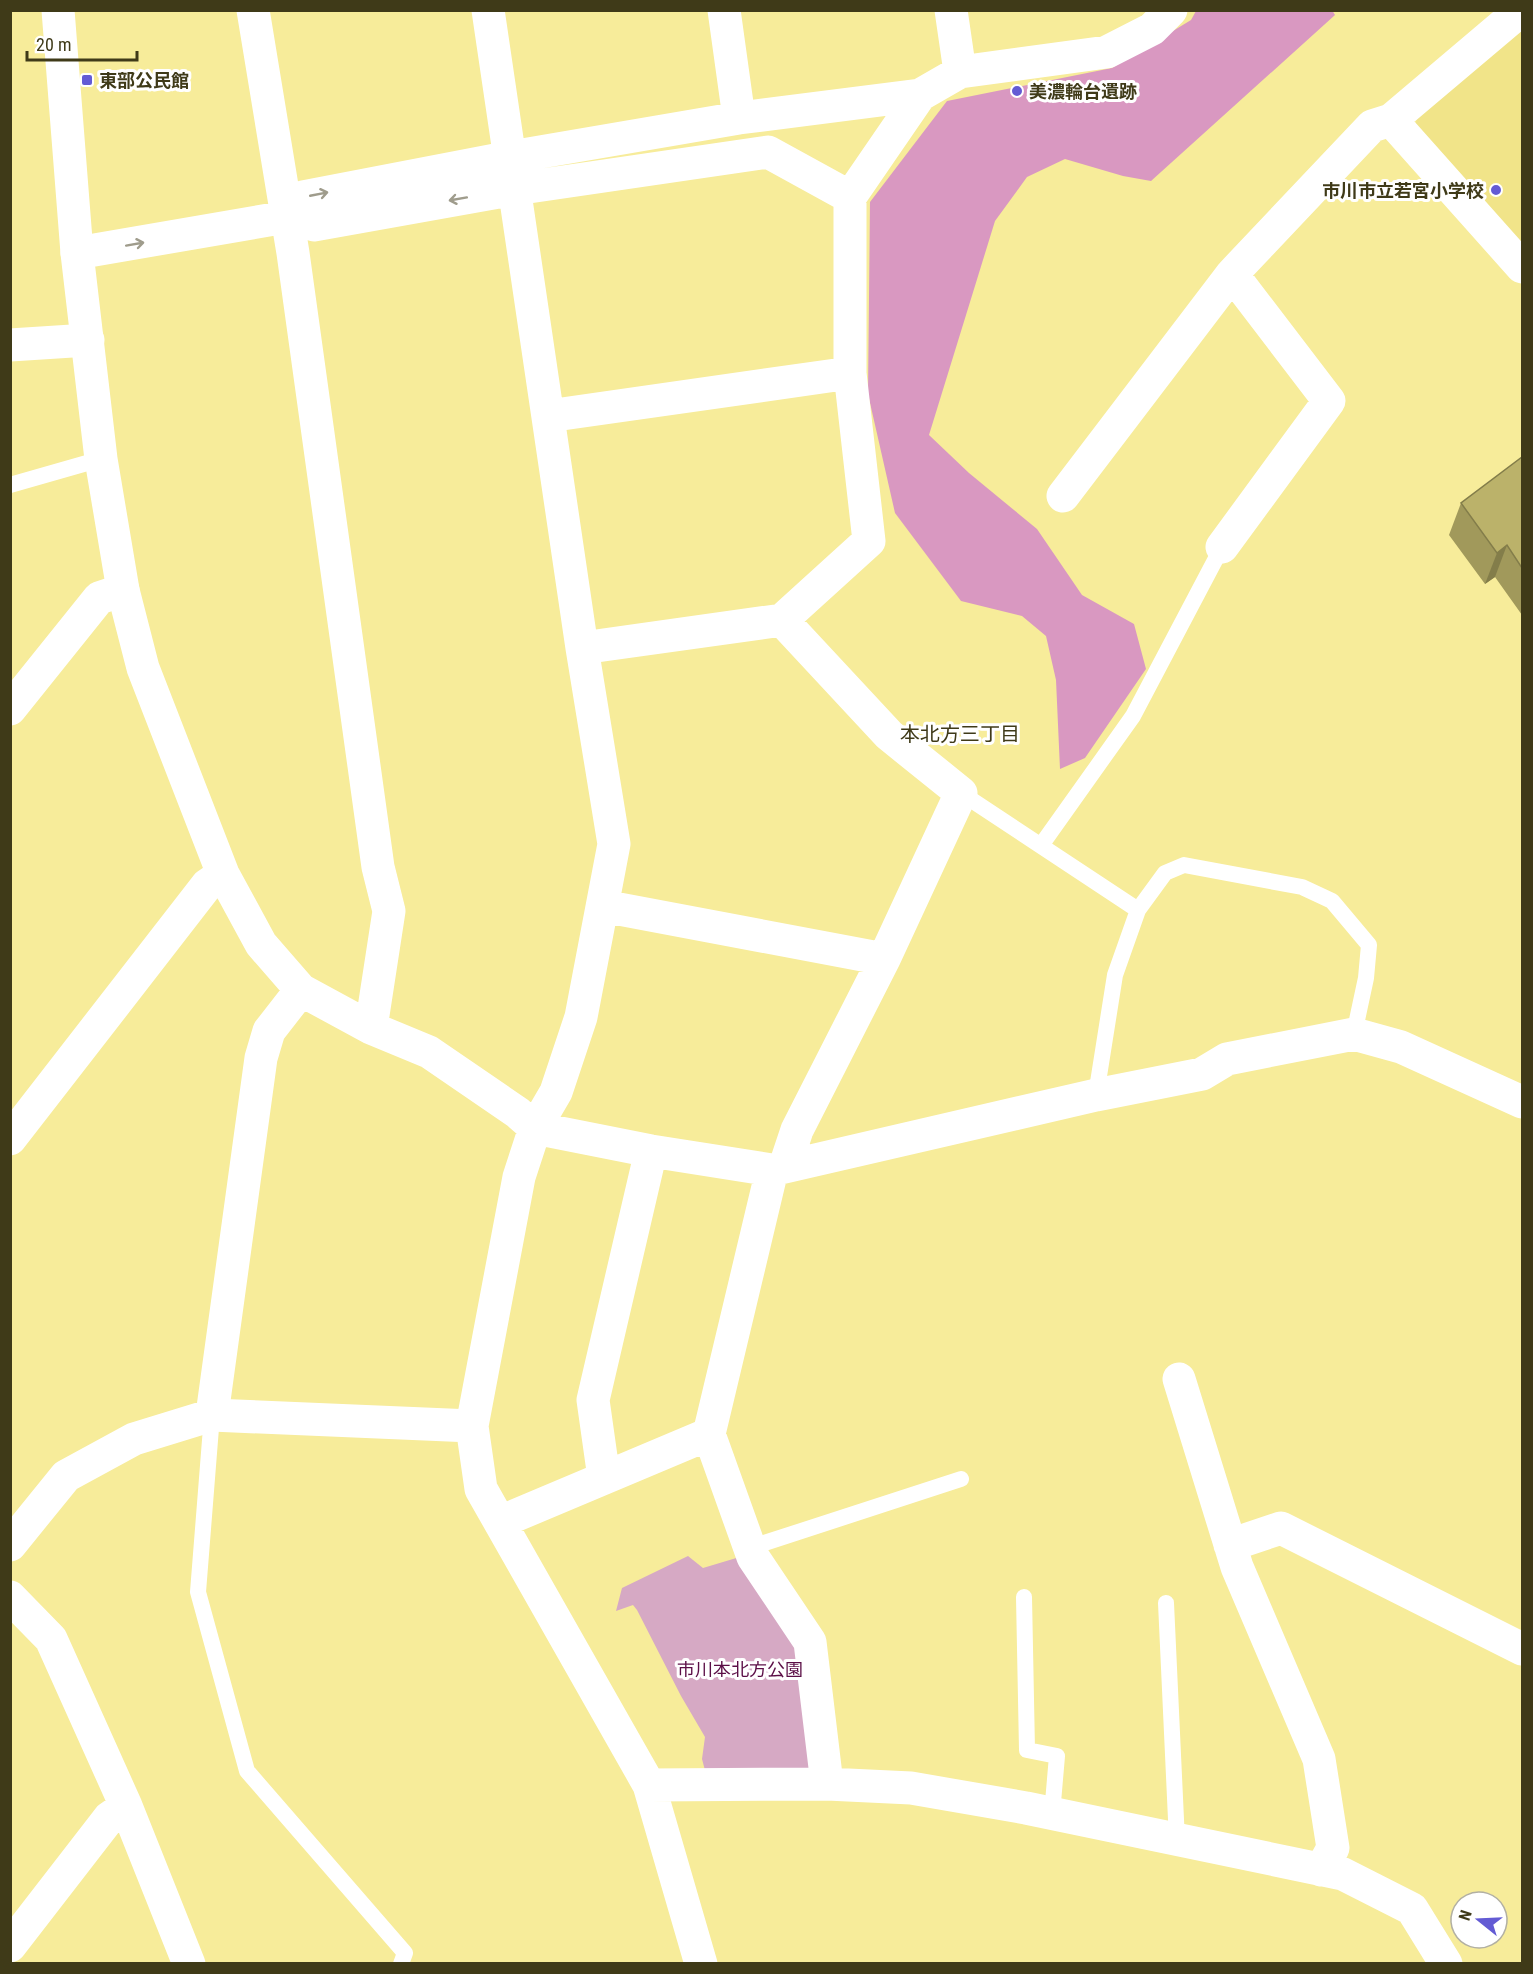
<svg xmlns="http://www.w3.org/2000/svg" width="1533" height="1974" viewBox="0 0 1533 1974" font-family="'Roboto Condensed','Noto Sans JP',sans-serif">
	<style>
		.built { fill: #f1e489 }
		.green { fill: #d6a9c4 }
		.forest { fill: #d998c1 }
		.lines { fill: none; stroke-linecap: round; stroke-linejoin: round }
		.lane { stroke: #fff; stroke-width: 16 }
		.street { stroke: #fff; stroke-width: 33 }
		.secondary { stroke: #fff; stroke-width: 33 }
		.wall { fill: #a1995b }
		.shaded-wall { fill: #837d4a }
		.building { fill: #bbb26a; stroke: #837d4a; stroke-width: 1.5 }
		.oneway { stroke: #9f9c8c }
		.poi-dot { fill: #635bd4; stroke: #fff; stroke-width: 2 }
		.labels { text-anchor: middle; dominant-baseline: central; stroke-width: 6; stroke-linejoin: round; paint-order: stroke }
		.poi-label { font-size: 18px; font-weight: bold; fill: #3f3a18; stroke: #fff; text-anchor: start }
		.park-label { font-size: 18px; fill: #5b0e46; stroke: #fff }
		.neighbourhood-label { font-size: 20px; fill: #3f3a18; stroke: #fff }
	</style>
	<rect width="100%" height="100%" fill="#f7ec9a"/>
	<path class="built" d="M 1522,25 L 1522,250 L 1415,131 L 1417,115 Z"/>
	<path class="green" d="M 688,1556 L 703,1568 L 743,1556 L 803,1646 L 819,1775 L 707,1778 L 702,1759 L 705,1737 L 681,1696 L 637,1610 L 633,1605 L 616,1611 L 622,1588 Z"/>
	<path class="forest" d="M 1332,10 L 1335,15 L 1151,181 L 1123,176 L 1065,159 L 1027,177 L 995,221 L 929,435 L 969,473 L 1037,529 L 1082,595 L 1134,624 L 1146,669 L 1085,758 L 1060,769 L 1056,680 L 1046,636 L 1022,616 L 961,601 L 895,513 L 868,394 L 870,202 L 947,101 L 1112,68 L 1191,20 L 1196,11 Z"/>
	<g class="lines">
		<path class="lane" d="M 10,485 L 101,459
			M 961,793 L 1138,910
			M 1042,844 L 1133,716 L 1222,547
			M 1096,1095 L 1115,975 L 1138,910 L 1165,873 L 1184,865 L 1302,887 L 1332,901 L 1369,945 L 1366,978 L 1354,1034
			M 212,1415 L 198,1592 L 247,1771 L 405,1953 L 401,1964
			M 749,1548 L 961,1479
			M 1024,1597 L 1027,1750 L 1057,1756 L 1052,1814
			M 1166,1603 L 1177,1841"/>
		<path class="street" d="M 253,10 L 293,253 L 378,867 L 389,911 L 371,1028
			M 488,10 L 582,648 L 614,844 L 581,1017 L 556,1092 L 535,1128 L 519,1177 L 472,1426 L 481,1489 L 649,1785 L 701,1964
			M 724,10 L 739,118
			M 951,10 L 960,72
			M 1391,120 L 1522,267
			M 286,217 L 314,225 L 515,189 L 768,152 L 850,197
			M 77,253 L 286,217 L 303,197 L 511,157 L 739,118 L 920,95 L 960,72 L 1107,52 L 1152,29 L 1171,10
			M 10,345 L 88,340
			M 548,416 L 850,373
			M 1063,496 L 1232,274 L 1372,126 L 1391,120 L 1521,10
			M 1222,547 L 1329,401 L 1232,274
			M 123,590 L 143,668 L 223,874 L 261,944 L 301,990 L 371,1028 L 429,1052 L 518,1113 L 535,1128 L 651,1151 L 772,1170 L 1096,1095 L 1202,1074 L 1227,1059 L 1354,1034 L 1401,1047 L 1522,1102
			M 782,620 L 869,541 L 850,373 L 850,197 L 920,95
			M 582,648 L 782,620 L 889,735 L 961,793 L 884,959 L 797,1130 L 785,1166
			M 603,906 L 884,959
			M 10,1139 L 207,885 L 223,874
			M 772,1170 L 709,1434 L 753,1557 L 810,1642 L 827,1784
			M 1179,1379 L 1237,1567 L 1319,1759 L 1333,1848 L 1321,1870
			M 212,1415 L 261,1058 L 269,1031 L 301,990
			M 604,1478 L 593,1400 L 651,1151
			M 500,1522 L 709,1434
			M 10,1545 L 66,1476 L 134,1439 L 212,1415 L 472,1426
			M 1230,1545 L 1281,1528 L 1522,1649
			M 10,1597 L 51,1639 L 126,1806 L 189,1964
			M 649,1785 L 827,1784 L 911,1788 L 1026,1808 L 1343,1874 L 1412,1909 L 1446,1964
			M 10,1946 L 109,1818 L 126,1806"/>
		<path class="secondary" d="M 10,709 L 99,598 L 123,590 L 101,459 L 77,253 L 58,10"/>
	</g>
	<path class="wall" d="M 1522,457 L 1522,615 L 1495,577 L 1485,584 L 1449,535 L 1461,503 Z"/>
	<path class="shaded-wall" d="M 1507,545 L 1495,577 L 1485,584 L 1497,553 Z"/>
	<path class="building" d="M 1522,457 L 1522,568 L 1507,545 L 1497,553 L 1461,503 Z"/>
	<defs><path id="oneway-shaft" d="M-6 0H5M1.5-3L5.5 0L1.5 3" fill="none" stroke-width="1.6" stroke-linecap="round" stroke-linejoin="round" transform="scale(1.5)"/></defs>
	<g class="oneway">
		<use href="#oneway-shaft" transform="translate(319 194) rotate(-11)"/>
		<use href="#oneway-shaft" transform="translate(458 199) rotate(170)"/>
		<use href="#oneway-shaft" transform="translate(135 244) rotate(-10)"/>
	</g>
	<g class="poi-dot">
		<rect x="81" y="74" width="12" height="12" rx="3"/>
		<circle cx="1017" cy="91" r="6"/>
		<circle cx="1496" cy="190" r="6"/>
	</g>
	<g class="labels">
		<g class="poi-label">
			<text x="99" y="80">東部公民館</text>
			<text x="1029" y="91">美濃輪台遺跡</text>
			<text x="1484" y="190" text-anchor="end">市川市立若宮小学校</text>
		</g>
		<g class="park-label">
			<text x="740" y="1669">市川本北方公園</text>
		</g>
		<g class="neighbourhood-label">
			<text x="960" y="734">本北方三丁目</text>
		</g>
	</g>
	<rect width="1533" height="1974" fill="none" stroke="#3f3a18" stroke-width="24"/>
	<g transform="translate(1479 1920) rotate(288)"><circle r="28" fill="#ffffff" stroke="#b2b0a3" stroke-width="1.5"/>
	<path d="M0-4.5L10 22L0 15L-10 22Z" fill="#635bd4"/>
	<text y="-9" font-size="16" font-weight="bold" text-anchor="middle" fill="#3f3a18">N</text>
	</g>
	<path d="M27 51v9h110v-9" fill="none" stroke="#3f3a18" stroke-width="3"/>
	<text x="36" y="51" font-size="18" fill="#3f3a18" stroke="#ffffff" stroke-width="4.5" paint-order="stroke">20 m</text>
</svg>
